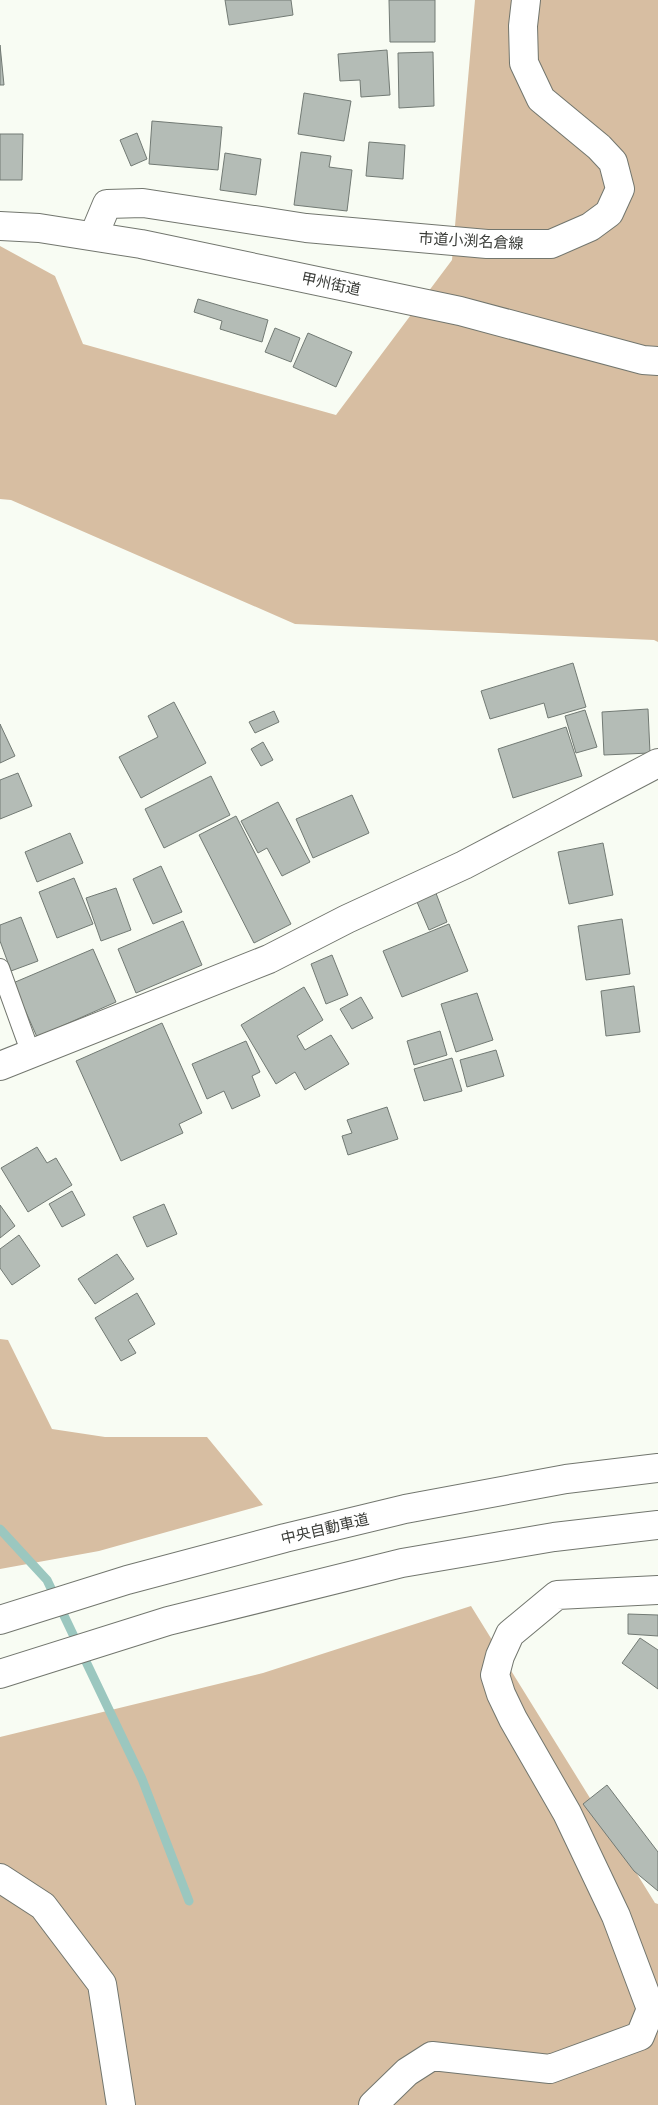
<svg xmlns="http://www.w3.org/2000/svg" width="658" height="2105" viewBox="0 0 658 2105" font-family="Jost,'Noto Sans JP',sans-serif">
	<style>
		.forest { fill: #d7bea2 }
		.lines { fill: none; stroke-linecap: round; stroke-linejoin: round }
		.stream { stroke: #9bc7bf; stroke-width: 9 }
		.building { fill: #b4bcb6; stroke: #727a74 }
		.service-casing { stroke: #72766e; stroke-width: 20 }
		.minor-casing { stroke: #72766e; stroke-width: 30 }
		.trunk-casing { stroke: #72766e; stroke-width: 30 }
		.motorway-casing { stroke: #72766e; stroke-width: 30 }
		.service { stroke: #fff; stroke-width: 18 }
		.minor { stroke: #fff; stroke-width: 28 }
		.trunk { stroke: #fff; stroke-width: 28 }
		.motorway { stroke: #fff; stroke-width: 28 }
		.labels { text-anchor: middle; dominant-baseline: central; stroke-width: 5; stroke-linejoin: round; paint-order: stroke }
		.street-label { font-size: 15px; fill: #3a3c38; stroke: #fff }
	</style>
	<rect width="100%" height="100%" fill="#f8fcf3"/>
	<path class="forest" d="M 475,0 L 658,0 L 658,642 L 654,640 L 295,624 L 11,500 L 0,499 L 0,246 L 55,276 L 83,344 L 336,415 L 452,260 Z
		M 0,1339 L 8,1340 L 52,1429 L 105,1437 L 207,1437 L 263,1505 L 99,1551 L 0,1569 Z
		M 471,1606 L 655,1903 L 658,1904 L 658,2105 L 0,2105 L 0,1737 L 263,1673 Z"/>
	<g class="lines">
		<path class="stream" d="M 0,1529 L 47,1580 L 142,1779 L 189,1901"/>
	</g>
	<path class="building" d="M 225,0 L 291,0 L 293,15 L 229,25 Z
		M 389,0 L 435,0 L 435,42 L 390,42 Z
		M 0,45 L 4,85 L 0,85 Z
		M 387,50 L 390,95 L 361,97 L 360,80 L 340,81 L 338,54 Z
		M 433,52 L 434,106 L 399,108 L 398,53 Z
		M 304,93 L 351,101 L 344,141 L 298,134 Z
		M 152,121 L 222,127 L 218,170 L 149,164 Z
		M 137,133 L 147,159 L 131,166 L 120,140 Z
		M 0,134 L 23,134 L 22,180 L 0,180 Z
		M 369,142 L 405,145 L 403,179 L 366,176 Z
		M 301,152 L 331,156 L 329,167 L 352,170 L 347,211 L 294,205 Z
		M 225,153 L 261,159 L 256,195 L 220,190 Z
		M 198,299 L 268,320 L 262,342 L 220,329 L 222,321 L 194,312 Z
		M 275,328 L 300,338 L 291,362 L 265,352 Z
		M 308,333 L 352,352 L 336,387 L 293,367 Z
		M 573,663 L 586,707 L 548,718 L 544,703 L 490,719 L 481,691 Z
		M 174,702 L 206,763 L 141,798 L 119,757 L 158,737 L 148,716 Z
		M 648,709 L 650,753 L 604,755 L 602,712 Z
		M 585,710 L 597,747 L 576,753 L 565,716 Z
		M 274,711 L 279,722 L 255,733 L 249,722 Z
		M 0,724 L 15,756 L 0,763 Z
		M 566,727 L 582,776 L 513,798 L 498,749 Z
		M 263,742 L 273,760 L 261,766 L 251,749 Z
		M 18,773 L 32,806 L 0,819 L 0,780 Z
		M 211,776 L 230,815 L 164,848 L 145,809 Z
		M 352,795 L 369,833 L 313,858 L 296,819 Z
		M 278,802 L 310,862 L 282,876 L 267,848 L 258,853 L 241,821 Z
		M 236,816 L 291,924 L 254,943 L 199,835 Z
		M 70,833 L 83,863 L 37,882 L 25,852 Z
		M 603,843 L 613,895 L 569,904 L 558,852 Z
		M 161,866 L 182,912 L 153,924 L 133,879 Z
		M 74,878 L 93,924 L 57,938 L 39,892 Z
		M 116,888 L 131,930 L 101,941 L 86,898 Z
		M 434,888 L 447,922 L 429,930 L 414,895 Z
		M 21,917 L 38,961 L 11,971 L 0,941 L 0,925 Z
		M 622,919 L 630,974 L 586,980 L 578,926 Z
		M 183,921 L 202,965 L 136,993 L 118,949 Z
		M 449,924 L 468,971 L 402,997 L 383,951 Z
		M 93,949 L 116,1002 L 37,1037 L 13,983 Z
		M 332,955 L 348,995 L 326,1004 L 311,964 Z
		M 634,986 L 640,1032 L 606,1036 L 601,991 Z
		M 304,987 L 323,1020 L 297,1036 L 305,1050 L 331,1035 L 349,1064 L 305,1090 L 295,1072 L 276,1084 L 241,1025 Z
		M 477,993 L 493,1040 L 456,1052 L 441,1004 Z
		M 361,997 L 373,1018 L 352,1029 L 340,1009 Z
		M 162,1023 L 202,1113 L 179,1124 L 183,1133 L 121,1161 L 76,1061 Z
		M 440,1031 L 447,1055 L 414,1065 L 407,1041 Z
		M 246,1041 L 260,1072 L 252,1076 L 260,1096 L 232,1109 L 224,1091 L 207,1099 L 192,1064 Z
		M 496,1050 L 504,1076 L 467,1087 L 460,1060 Z
		M 452,1058 L 462,1091 L 424,1101 L 414,1069 Z
		M 387,1107 L 398,1139 L 348,1155 L 342,1136 L 352,1133 L 347,1120 Z
		M 37,1147 L 47,1163 L 56,1158 L 72,1185 L 28,1212 L 1,1168 Z
		M 72,1191 L 85,1215 L 62,1227 L 49,1204 Z
		M 164,1204 L 177,1234 L 147,1247 L 133,1217 Z
		M 0,1205 L 15,1226 L 0,1238 Z
		M 19,1235 L 40,1266 L 12,1285 L 0,1268 L 0,1249 Z
		M 117,1254 L 134,1279 L 95,1304 L 78,1279 Z
		M 137,1293 L 155,1324 L 128,1340 L 136,1353 L 121,1361 L 95,1318 Z
		M 628,1614 L 658,1615 L 658,1636 L 628,1634 Z
		M 640,1638 L 658,1650 L 658,1689 L 622,1663 Z
		M 607,1785 L 658,1852 L 658,1891 L 634,1871 L 583,1804 Z"/>
	<g class="lines">
		<defs>
			<path id="service" d="M 0,968 L 31,1054"/>
			<path id="minor" d="M 94,235 L 107,204 L 143,203 L 306,228 L 487,244 L 551,244 L 590,227 L 609,213 L 620,189 L 613,162 L 599,147 L 541,99 L 524,63 L 523,26 L 526,0
				M 0,1066 L 269,959 L 347,919 L 464,865 L 658,763
				M 0,1878 L 43,1906 L 102,1984 L 121,2105
				M 373,2105 L 407,2072 L 432,2056 L 550,2069 L 640,2036 L 651,2009 L 616,1916 L 567,1813 L 513,1719 L 501,1694 L 495,1675 L 500,1656 L 510,1634 L 557,1595 L 658,1590"/>
			<path id="trunk" d="M 0,226 L 39,228 L 141,244 L 460,311 L 643,360 L 658,361"/>
			<path id="motorway" d="M 0,1620 L 127,1580 L 285,1538 L 405,1509 L 566,1479 L 658,1468
				M 0,1674 L 168,1621 L 402,1563 L 554,1537 L 658,1525"/>
		</defs>
		<use href="#service" class="service-casing"/>
		<use href="#minor" class="minor-casing"/>
		<use href="#trunk" class="trunk-casing"/>
		<use href="#motorway" class="motorway-casing"/>
		<use href="#service" class="service"/>
		<use href="#minor" class="minor"/>
		<use href="#trunk" class="trunk"/>
		<use href="#motorway" class="motorway"/>
	</g>
	<g class="labels">
		<g class="street-label">
			<text transform="translate(471 241) rotate(3)">市道小渕名倉線</text>
			<text transform="translate(331 284) rotate(12)">甲州街道</text>
			<text transform="translate(325 1529) rotate(-13)">中央自動車道</text>
		</g>
	</g>
</svg>
